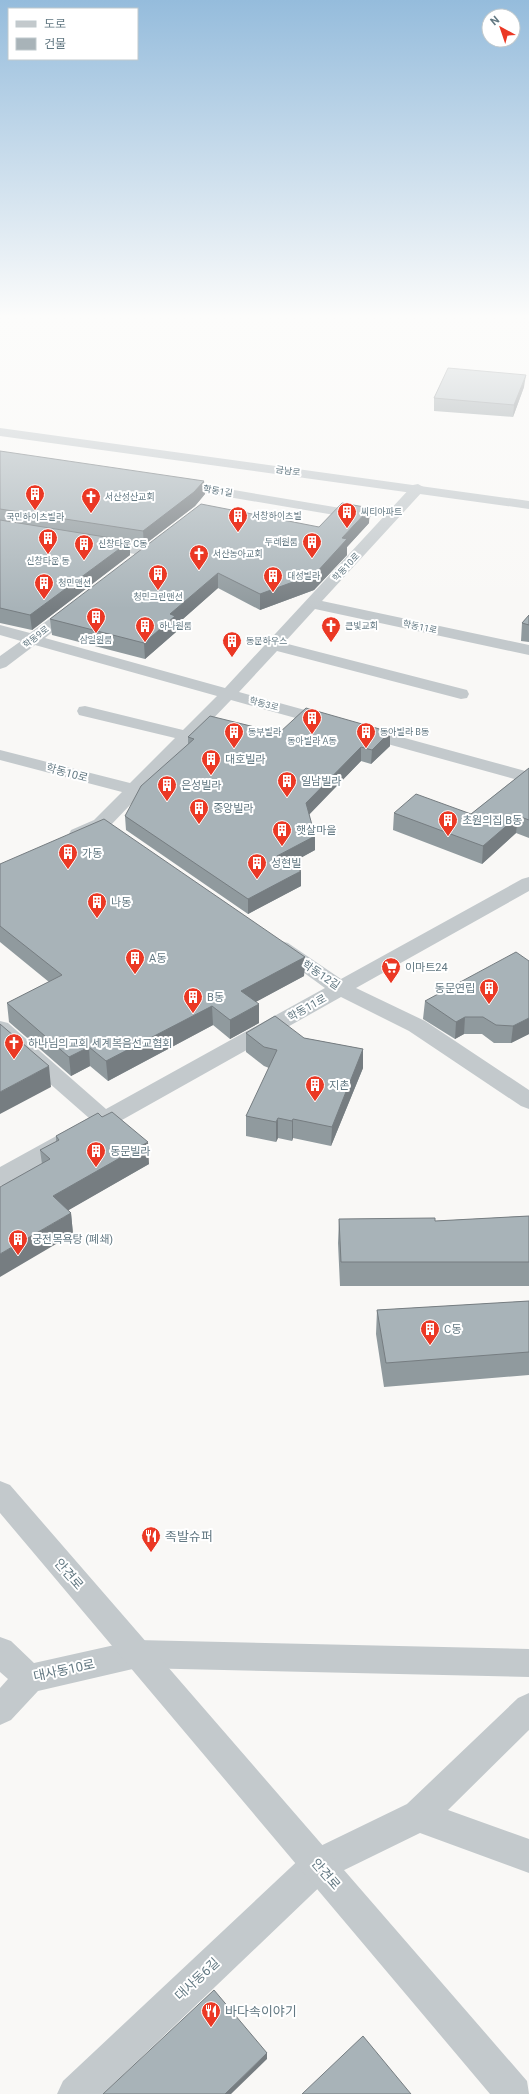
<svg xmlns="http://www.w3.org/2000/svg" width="529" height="2094" viewBox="0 0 529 2094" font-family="Roboto,'Noto Sans KR',sans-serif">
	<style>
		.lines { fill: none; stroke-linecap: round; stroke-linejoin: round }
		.minor { fill: #c3c9cc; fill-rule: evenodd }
		.tertiary { fill: #c3c9cc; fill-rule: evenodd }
		.wall { fill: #909a9e }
		.shaded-wall { fill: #767d81 }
		.building { fill: #a8b3b8; stroke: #767d81 }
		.labels { text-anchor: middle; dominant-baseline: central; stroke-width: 4; stroke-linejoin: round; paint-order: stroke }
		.far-street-label { font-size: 9px; fill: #627882; stroke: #fff }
		.far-poi-label { font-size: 9px; fill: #627882; stroke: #fff; text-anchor: start }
		.poi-label { font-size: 11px; fill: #627882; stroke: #fff; text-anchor: start }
		.street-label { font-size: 11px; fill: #627882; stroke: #fff }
		.near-poi-label { font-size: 13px; fill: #627882; stroke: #fff; text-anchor: start }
		.near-street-label { font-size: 13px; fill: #627882; stroke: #fff }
	</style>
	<rect width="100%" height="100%" fill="#f9f8f6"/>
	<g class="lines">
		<path class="minor" d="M 175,480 L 364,512 L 369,513 L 371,516 L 369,519 L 364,520 L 170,487 L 168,484 L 170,481 Z
			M 418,484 L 425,488 L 423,491 L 322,601 L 529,645 L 529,655 L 315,609 L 284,643 L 467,690 L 469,694 L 467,698 L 461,699 L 277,651 L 239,692 L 334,718 L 337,722 L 334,726 L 328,727 L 231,700 L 108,828 L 85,838 L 78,840 L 71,838 L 69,834 L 71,830 L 94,820 L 122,792 L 0,760 L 0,750 L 130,783 L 175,738 L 79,715 L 77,711 L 79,707 L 85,706 L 183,730 L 217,696 L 35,645 L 6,667 L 0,669 L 0,656 L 21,641 L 0,635 L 0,625 L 30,633 L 70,604 L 80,604 L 83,607 L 80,610 L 45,638 L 225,688 L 413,485 Z
			M 100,540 L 146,548 L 151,549 L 153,552 L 151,555 L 146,556 L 95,547 L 93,544 L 95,541 Z
			M 361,726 L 529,772 L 529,783 L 355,735 L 352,731 L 355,727 Z
			M 529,877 L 529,891 L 356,988 L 425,1021 L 529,1090 L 529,1109 L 521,1106 L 409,1031 L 341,997 L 8,1184 L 0,1186 L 0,1167 L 89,1118 L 0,1040 L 0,1021 L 8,1023 L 106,1109 L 325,988 L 274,951 L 271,947 L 274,943 L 281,941 L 288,943 L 341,979 L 522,879 Z
			M 0,1637 L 11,1641 L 34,1663 L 137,1640 L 529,1649 L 529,1677 L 137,1668 L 38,1691 L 11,1720 L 0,1725 L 0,1688 L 8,1679 L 0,1672 Z
			M 529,1693 L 529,1730 L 448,1810 L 529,1839 L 529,1873 L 420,1833 L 330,1877 L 103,2094 L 57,2094 L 63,2081 L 306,1853 L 407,1804 L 518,1698 Z"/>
		<path class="tertiary" d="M 0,428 L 529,501 L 529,509 L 0,436 Z
			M 0,1481 L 10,1485 L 527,2081 L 529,2094 L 490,2094 L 0,1513 Z"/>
	</g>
	<path class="wall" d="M 524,387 L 513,417 L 434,411 L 434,398 Z
		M 0,451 L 205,494 L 195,506 L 144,545 L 130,543 L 130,555 L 32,630 L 0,623 Z
		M 369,523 L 347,547 L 347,555 L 314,590 L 260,610 L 218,588 L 175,626 L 176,632 L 145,659 L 52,635 L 50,619 L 319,527 Z
		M 529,615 L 529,642 L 521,641 L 522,623 Z
		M 390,732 L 390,746 L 371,764 L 361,761 L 309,814 L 315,850 L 289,864 L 301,886 L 248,914 L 126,830 L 125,816 L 188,744 L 188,737 L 279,733 Z
		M 529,768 L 529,838 L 516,833 L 482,864 L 393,830 L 394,813 L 471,814 Z
		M 0,864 L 305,957 L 304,976 L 255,1002 L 259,1023 L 230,1039 L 213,1025 L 108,1081 L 90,1066 L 71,1076 L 9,1022 L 7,1003 L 49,982 L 0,942 Z
		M 529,961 L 529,1034 L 511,1043 L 494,1043 L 482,1034 L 464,1034 L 455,1039 L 423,1019 L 425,1001 Z
		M 246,1033 L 304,1038 L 363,1049 L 363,1068 L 331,1146 L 293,1138 L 292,1141 L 278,1138 L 276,1142 L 246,1136 L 246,1116 L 269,1068 L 264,1066 L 246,1052 Z
		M 56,1136 L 149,1164 L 68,1210 L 71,1213 L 73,1234 L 42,1164 L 40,1150 L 56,1142 Z
		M 529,1216 L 529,1286 L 340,1286 L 338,1243 L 339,1219 L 435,1221 Z
		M 529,1301 L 529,1375 L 384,1387 L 376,1334 L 377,1310 Z"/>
	<path class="shaded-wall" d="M 526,375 L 524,387 L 513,417 L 514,405 Z
		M 204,481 L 205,494 L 195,506 L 144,545 L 143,531 Z
		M 370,508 L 369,523 L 347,547 L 347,555 L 314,590 L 260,610 L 260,594 L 342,538 Z
		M 130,541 L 130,555 L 32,630 L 30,615 Z
		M 218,573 L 218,588 L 175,626 L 176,632 L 145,659 L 144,643 L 170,614 Z
		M 390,732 L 390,746 L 371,764 L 372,750 Z
		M 361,747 L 361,761 L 306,818 L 306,803 Z
		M 518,816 L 516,833 L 482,864 L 483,846 Z
		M 315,836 L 315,850 L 277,871 L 277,856 Z
		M 301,871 L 301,886 L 248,914 L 248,899 Z
		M 305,957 L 304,976 L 241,1010 L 241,991 Z
		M 259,1004 L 259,1023 L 230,1039 L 230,1020 Z
		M 212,1006 L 213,1025 L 108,1081 L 106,1061 Z
		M 465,1017 L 464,1034 L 455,1039 L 456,1022 Z
		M 529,1018 L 529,1034 L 511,1043 L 513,1026 Z
		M 89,1047 L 90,1066 L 71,1076 L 69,1057 Z
		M 363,1049 L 363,1068 L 331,1146 L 332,1127 Z
		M 49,1066 L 51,1087 L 0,1114 L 0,1092 Z
		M 278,1118 L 278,1138 L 276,1142 L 276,1122 Z
		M 293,1119 L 293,1138 L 292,1141 L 292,1121 Z
		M 148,1142 L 149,1164 L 55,1218 L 53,1196 Z
		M 71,1213 L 73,1234 L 0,1277 L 0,1254 Z
		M 267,2053 L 267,2059 L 231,2094 L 225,2094 Z"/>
	<path class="building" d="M 448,368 L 526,375 L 514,405 L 434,398 Z
		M 0,451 L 204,481 L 194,492 L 143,531 L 0,509 Z
		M 342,503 L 370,508 L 342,538 L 347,539 L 315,574 L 260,594 L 218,573 L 170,614 L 175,616 L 144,643 L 50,619 L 201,504 L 319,527 Z
		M 0,520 L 130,541 L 30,615 L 0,608 Z
		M 529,615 L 529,625 L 522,623 Z
		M 306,708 L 390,732 L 372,750 L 361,747 L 306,803 L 315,836 L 277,856 L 301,871 L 248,899 L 125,816 L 141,786 L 194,739 L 188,737 L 210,716 L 279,733 Z
		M 529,768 L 529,820 L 518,816 L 483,846 L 394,813 L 416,794 L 471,814 Z
		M 104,819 L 305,957 L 241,991 L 259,1004 L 230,1020 L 212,1006 L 106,1061 L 89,1047 L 69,1057 L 7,1003 L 62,975 L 0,926 L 0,864 Z
		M 516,952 L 529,961 L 529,1018 L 513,1026 L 496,1025 L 483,1017 L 465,1017 L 456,1022 L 425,1001 Z
		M 275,1016 L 304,1038 L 363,1049 L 332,1127 L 293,1119 L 292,1121 L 278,1118 L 276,1122 L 246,1116 L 277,1050 L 264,1047 L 246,1033 Z
		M 0,1024 L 49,1066 L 0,1092 Z
		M 112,1112 L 148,1142 L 53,1196 L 71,1213 L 0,1254 L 0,1187 L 50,1159 L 40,1150 L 59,1140 L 56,1136 L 98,1113 L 102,1117 Z
		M 529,1216 L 529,1262 L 341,1262 L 339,1219 L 435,1218 L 435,1221 Z
		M 529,1301 L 529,1352 L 386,1363 L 377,1310 Z
		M 214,1990 L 267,2053 L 225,2094 L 103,2094 Z
		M 363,2036 L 411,2094 L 302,2094 Z"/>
	<linearGradient id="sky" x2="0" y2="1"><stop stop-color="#95bcdc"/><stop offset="0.52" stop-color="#fcfcfb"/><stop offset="1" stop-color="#fcfcfb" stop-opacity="0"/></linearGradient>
	<rect width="529" height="609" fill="url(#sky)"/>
	<defs>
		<symbol id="building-pin" viewBox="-11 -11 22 30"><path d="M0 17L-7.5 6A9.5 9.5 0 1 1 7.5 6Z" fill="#eb3824" stroke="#fff"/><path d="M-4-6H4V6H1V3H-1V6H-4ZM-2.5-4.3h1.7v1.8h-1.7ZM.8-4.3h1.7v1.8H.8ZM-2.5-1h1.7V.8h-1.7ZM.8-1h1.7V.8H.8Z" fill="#fff"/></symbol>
		<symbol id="church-pin" viewBox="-11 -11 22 30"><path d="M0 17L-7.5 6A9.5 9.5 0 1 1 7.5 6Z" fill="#eb3824" stroke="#fff"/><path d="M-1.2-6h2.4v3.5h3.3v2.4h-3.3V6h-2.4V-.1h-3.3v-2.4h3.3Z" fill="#fff"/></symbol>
		<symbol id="supermarket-pin" viewBox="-11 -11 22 30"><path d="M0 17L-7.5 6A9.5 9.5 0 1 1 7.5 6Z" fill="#eb3824" stroke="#fff"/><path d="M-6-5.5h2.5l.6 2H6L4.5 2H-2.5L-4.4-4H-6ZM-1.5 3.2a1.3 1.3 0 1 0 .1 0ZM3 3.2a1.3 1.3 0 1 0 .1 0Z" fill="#fff"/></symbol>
		<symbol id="restaurant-pin" viewBox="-11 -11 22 30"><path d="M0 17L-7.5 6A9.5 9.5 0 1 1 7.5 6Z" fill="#eb3824" stroke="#fff"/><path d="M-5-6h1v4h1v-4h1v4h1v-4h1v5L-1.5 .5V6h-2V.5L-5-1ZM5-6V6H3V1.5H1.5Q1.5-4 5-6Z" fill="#fff"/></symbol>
	</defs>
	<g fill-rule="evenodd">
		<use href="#building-pin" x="24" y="483" width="22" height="30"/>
		<use href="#church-pin" x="80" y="486" width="22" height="30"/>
		<use href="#building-pin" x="336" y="501" width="22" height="30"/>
		<use href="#building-pin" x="227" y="505" width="22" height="30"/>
		<use href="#building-pin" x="37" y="527" width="22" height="30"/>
		<use href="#building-pin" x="301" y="531" width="22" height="30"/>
		<use href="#building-pin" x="73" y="533" width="22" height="30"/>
		<use href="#church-pin" x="188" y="543" width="22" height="30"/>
		<use href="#building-pin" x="147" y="563" width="22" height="30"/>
		<use href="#building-pin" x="262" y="565" width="22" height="30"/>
		<use href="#building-pin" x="33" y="572" width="22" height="30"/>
		<use href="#building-pin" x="85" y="606" width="22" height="30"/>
		<use href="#building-pin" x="134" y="615" width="22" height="30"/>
		<use href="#church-pin" x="320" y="615" width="22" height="30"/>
		<use href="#building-pin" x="221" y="630" width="22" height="30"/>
		<use href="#building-pin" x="301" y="707" width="22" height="30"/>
		<use href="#building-pin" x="223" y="721" width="22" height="30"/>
		<use href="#building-pin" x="355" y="721" width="22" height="30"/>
		<use href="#building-pin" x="200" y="748" width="22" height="30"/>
		<use href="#building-pin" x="276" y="770" width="22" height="30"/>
		<use href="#building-pin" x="156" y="774" width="22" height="30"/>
		<use href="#building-pin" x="188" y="797" width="22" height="30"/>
		<use href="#building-pin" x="437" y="809" width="22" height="30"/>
		<use href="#building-pin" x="271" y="819" width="22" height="30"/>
		<use href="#building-pin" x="57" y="842" width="22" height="30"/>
		<use href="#building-pin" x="246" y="852" width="22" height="30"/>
		<use href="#building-pin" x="86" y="891" width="22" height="30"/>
		<use href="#building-pin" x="124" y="947" width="22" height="30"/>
		<use href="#supermarket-pin" x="380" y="956" width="22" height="30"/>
		<use href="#building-pin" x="478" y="977" width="22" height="30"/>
		<use href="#building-pin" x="182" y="986" width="22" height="30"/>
		<use href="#church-pin" x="3" y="1032" width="22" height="30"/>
		<use href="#building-pin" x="304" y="1074" width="22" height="30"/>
		<use href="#building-pin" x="85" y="1140" width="22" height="30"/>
		<use href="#building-pin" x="7" y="1228" width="22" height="30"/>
		<use href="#building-pin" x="419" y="1318" width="22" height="30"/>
		<use href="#restaurant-pin" x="140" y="1525" width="22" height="30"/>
		<use href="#restaurant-pin" x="200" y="2000" width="22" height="30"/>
	</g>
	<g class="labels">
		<g class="far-street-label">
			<text transform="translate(288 471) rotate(8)">금남로</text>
			<text transform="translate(218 491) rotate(9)">학동1길</text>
			<text transform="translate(346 567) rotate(-47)">학동10로</text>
			<text transform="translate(420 627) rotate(12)">학동11로</text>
			<text transform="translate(36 637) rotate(-38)">학동9로</text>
			<text transform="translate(264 704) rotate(15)">학동3로</text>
		</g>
		<g class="far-poi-label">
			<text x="105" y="497">서산성산교회</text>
			<text x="361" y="512">씨티아파트</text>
			<text x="252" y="516">서창하이츠빌</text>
			<text x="35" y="517" text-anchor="middle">국민하이츠빌라</text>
			<text x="298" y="542" text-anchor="end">두레원룸</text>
			<text x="98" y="544">신창타운 C동</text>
			<text x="213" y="554">서산농아교회</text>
			<text x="48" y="561" text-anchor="middle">신창타운 동</text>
			<text x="287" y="576">대성빌라</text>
			<text x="58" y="583">청민맨션</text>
			<text x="158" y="597" text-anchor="middle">청민그린맨션</text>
			<text x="159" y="626">하나원룸</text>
			<text x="345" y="626">큰빛교회</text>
			<text x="96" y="640" text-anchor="middle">삼일원룸</text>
			<text x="246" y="641">동문하우스</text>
			<text x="248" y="732">동부빌라</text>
			<text x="380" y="732">동아빌라 B동</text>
			<text x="312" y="741" text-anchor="middle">동아빌라 A동</text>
		</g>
		<g class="poi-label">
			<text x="225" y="759">대호빌라</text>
			<text x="301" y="781">일남빌라</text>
			<text x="181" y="785">은성빌라</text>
			<text x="213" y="808">중앙빌라</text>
			<text x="462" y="820">초원의집 B동</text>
			<text x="296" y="830">햇살마을</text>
			<text x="82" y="853">가동</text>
			<text x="271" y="863">성현빌</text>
			<text x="111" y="902">나동</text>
			<text x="149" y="958">A동</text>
			<text x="405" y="967">이마트24</text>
			<text x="475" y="988" text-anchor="end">동문연립</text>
			<text x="207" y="997">B동</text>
			<text x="28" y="1043">하나님의교회 세계복음선교협회</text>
			<text x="329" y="1085">지촌</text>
			<text x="110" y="1151">동문빌라</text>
			<text x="32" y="1239">궁전목욕탕 (폐쇄)</text>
			<text x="444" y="1329">C동</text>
		</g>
		<g class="street-label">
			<text transform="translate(67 773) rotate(15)">학동10로</text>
			<text transform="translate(321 975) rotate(34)">학동12길</text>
			<text transform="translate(307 1008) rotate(-29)">학동11로</text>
		</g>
		<g class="near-poi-label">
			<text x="165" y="1536">족발슈퍼</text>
			<text x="225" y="2011">바다속이야기</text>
		</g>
		<g class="near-street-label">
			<text transform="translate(69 1574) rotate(49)">안견로</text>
			<text transform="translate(64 1670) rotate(-12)">대사동10로</text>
			<text transform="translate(326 1874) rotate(49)">안견로</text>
			<text transform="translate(197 1979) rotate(-43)">대사동6길</text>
		</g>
	</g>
	<rect x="8" y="8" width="130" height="52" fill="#ffffff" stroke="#c0c9cd"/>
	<rect x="16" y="21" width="20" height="6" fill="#c3c9cc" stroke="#c0c9cd"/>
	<text x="44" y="28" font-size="12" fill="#627882">도로</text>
	<rect x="16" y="38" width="20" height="12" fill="#a8b3b8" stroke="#c0c9cd"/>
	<text x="44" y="48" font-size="12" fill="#627882">건물</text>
	<g transform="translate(501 28) rotate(320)"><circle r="19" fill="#ffffff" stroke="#c0c9cd"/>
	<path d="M0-3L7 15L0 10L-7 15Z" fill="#eb3824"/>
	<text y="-6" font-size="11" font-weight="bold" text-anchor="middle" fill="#627882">N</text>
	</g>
</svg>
